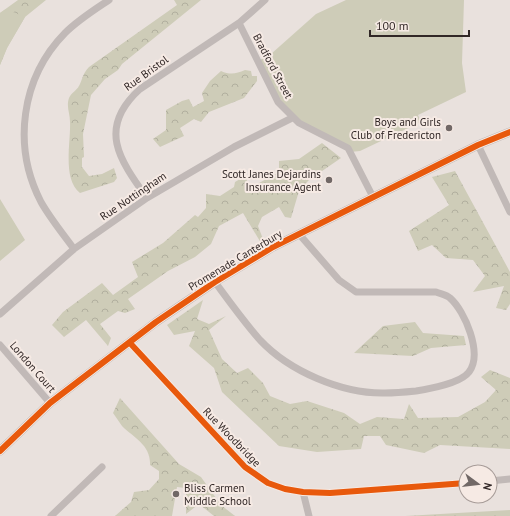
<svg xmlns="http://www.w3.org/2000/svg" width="510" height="516" viewBox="0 0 510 516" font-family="'PT Sans',sans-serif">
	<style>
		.forest { fill: url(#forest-crowns) }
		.green { fill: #ceccb8 }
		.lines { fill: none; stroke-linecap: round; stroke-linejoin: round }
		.minor { stroke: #c1b9b7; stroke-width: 7 }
		.tertiary { stroke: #c1b9b7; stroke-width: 9 }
		.cycleway-casing { stroke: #f6eae4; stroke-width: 8 }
		.cycleway { stroke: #e8590c; stroke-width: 6 }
		.poi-dot { fill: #716866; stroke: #f6eae4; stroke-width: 1.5 }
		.labels { text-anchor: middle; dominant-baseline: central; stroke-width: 4; stroke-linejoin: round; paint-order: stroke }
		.street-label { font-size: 11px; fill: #312726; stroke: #f6eae4 }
		.poi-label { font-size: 11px; fill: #312726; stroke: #f6eae4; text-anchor: end }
	</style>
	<defs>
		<pattern id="forest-crowns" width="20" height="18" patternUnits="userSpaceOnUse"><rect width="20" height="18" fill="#ceccb8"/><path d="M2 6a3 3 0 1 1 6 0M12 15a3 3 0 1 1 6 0" fill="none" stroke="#b1af9e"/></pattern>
	</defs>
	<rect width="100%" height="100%" fill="#e9e1dd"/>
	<path class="forest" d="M 18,0 L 46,0 L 25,17 L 7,48 L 0,65 L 0,13 Z
		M 174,0 L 201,0 L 122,64 L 118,70 L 105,79 L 91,95 L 83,134 L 84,157 L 82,158 L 82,167 L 89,176 L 102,174 L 114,168 L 117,178 L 114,182 L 80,193 C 62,179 71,142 70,122 C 70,113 66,107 69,98 C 71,93 77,90 79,86 C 83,78 83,73 89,67 L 177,5 Z
		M 245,70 L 251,71 L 252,76 L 257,76 L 257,81 L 244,98 L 209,112 L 201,122 L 194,119 L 180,128 L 184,136 L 160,147 L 153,139 L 166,130 L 166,110 L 182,101 L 189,99 L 193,107 L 204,101 L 202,93 L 210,81 L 221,71 C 230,75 236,74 245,70 Z
		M 322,143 L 341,158 L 309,180 L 299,191 L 291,218 L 285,217 L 279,207 L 262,217 L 258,226 L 263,239 L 261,243 L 243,213 L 219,226 L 211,244 L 195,257 L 168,271 L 128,299 L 135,309 L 125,313 L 118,311 L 100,324 L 111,338 L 108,346 L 86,320 L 64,337 L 52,325 L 63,312 L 102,283 L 113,295 L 138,277 L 132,262 L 163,243 L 195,215 L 198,217 L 206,208 L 206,194 L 220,196 L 234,187 L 235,182 L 245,176 L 250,188 L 279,172 L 279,161 L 299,159 Z
		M 455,171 L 510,272 L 510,304 L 506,310 L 496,308 L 504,286 L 473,292 L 485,276 L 473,260 L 446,258 L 432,245 L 418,251 L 409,231 L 449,205 L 432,177 Z
		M 203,300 L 197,319 L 209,324 L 226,316 L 209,330 L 222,359 L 237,373 L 248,368 L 263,383 L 270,396 L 290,404 L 307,401 L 344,413 L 360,424 L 377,417 L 404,419 L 409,404 L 418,418 L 458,417 L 485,402 L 496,390 L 481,377 L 490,370 L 510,378 L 510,449 L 440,445 L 424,453 L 386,445 L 380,436 L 364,436 L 361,449 L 317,452 L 279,446 L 222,392 L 214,368 L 189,346 L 195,331 L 174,335 L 167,325 Z
		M 415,322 L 423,333 L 464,336 L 466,345 L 431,348 L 413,356 L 354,353 L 383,326 Z
		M 120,398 L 179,464 L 201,477 L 221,505 L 235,516 L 214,516 L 199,504 L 186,514 L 186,488 L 177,487 L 172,516 L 115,516 L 131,502 L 134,492 L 149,490 L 159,479 L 159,471 L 150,465 C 151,445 134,438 122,426 C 119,422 116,417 113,413 Z
		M 510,510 L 510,516 L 405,516 Z"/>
	<path class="green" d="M 346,0 L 464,0 L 462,63 L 466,92 L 418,115 L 421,122 L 360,151 L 350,152 L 292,118 L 256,62 L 271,54 L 316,14 Z
		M 6,9 L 25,17 L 7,48 L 0,65 L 0,13 Z
		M 0,199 L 25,240 L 0,261 Z"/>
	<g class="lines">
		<path class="minor" d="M 239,23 L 278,102 L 299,123 L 348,148 L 373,197
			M 478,145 L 510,212
			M 147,198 C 119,159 97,128 140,89 L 239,23 L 265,0
			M 74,249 C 63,234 50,218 41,202 C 12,146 21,78 65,33 C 78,20 94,10 109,0
			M 215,282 C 229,301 244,322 260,340 C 289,371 342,394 385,393 C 395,393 406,392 416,391 C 429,389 461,383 469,372 C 483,354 465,311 450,298 C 447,295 441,294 436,292 L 356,292 L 339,280 L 299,234
			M 0,314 L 74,249 L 147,198 L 234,147 L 292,118
			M 130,343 L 245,467 L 268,483 L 285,489 L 303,492 L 330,493 L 466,483
			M 0,345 L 50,403
			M 490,481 L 510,479
			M 303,492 L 309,516
			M 51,516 L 102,467"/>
		<path class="tertiary" d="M 0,451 L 50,403 L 156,322 L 215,282 L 273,247 L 478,145 L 510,132"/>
		<defs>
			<path id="cycleway" d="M 130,343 L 245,467 L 268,483 L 285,489 L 303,492 L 330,493 L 466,483
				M 0,451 L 50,403 L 156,322 L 215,282 L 273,247 L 478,145 L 510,132"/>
		</defs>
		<use href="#cycleway" class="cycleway-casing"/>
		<use href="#cycleway" class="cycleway"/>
	</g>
	<g class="poi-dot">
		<circle cx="449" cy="128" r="4"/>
		<circle cx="329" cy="180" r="4"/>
		<circle cx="176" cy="494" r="4"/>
	</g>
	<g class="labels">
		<g class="street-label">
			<text transform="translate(273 66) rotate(62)">Bradford Street</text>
			<text transform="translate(146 73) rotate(-36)">Rue Bristol</text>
			<text transform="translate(133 196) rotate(-34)">Rue Nottingham</text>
			<text transform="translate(235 260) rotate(-31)">Promenade Canterbury</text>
			<text transform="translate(33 367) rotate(49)">London Court</text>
			<text transform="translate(232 437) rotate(46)">Rue Woodbridge</text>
		</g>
		<g class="poi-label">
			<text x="441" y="122">Boys and Girls<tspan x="441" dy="13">Club of Fredericton</tspan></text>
			<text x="321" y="174">Scott Janes Dejardins<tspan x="321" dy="13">Insurance Agent</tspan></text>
			<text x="184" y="488" text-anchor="start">Bliss Carmen<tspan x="184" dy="13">Middle School</tspan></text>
		</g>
	</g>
	<g transform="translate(478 484) rotate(105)"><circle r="19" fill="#f6eae4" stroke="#a79c98"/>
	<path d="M0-3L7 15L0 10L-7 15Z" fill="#716866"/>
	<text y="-6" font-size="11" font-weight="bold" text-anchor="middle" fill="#312726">N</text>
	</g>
	<path d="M370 30v6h99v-6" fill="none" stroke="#312726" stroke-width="2"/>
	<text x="376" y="30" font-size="12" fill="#312726" stroke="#f6eae4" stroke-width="3" paint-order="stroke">100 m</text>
</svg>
